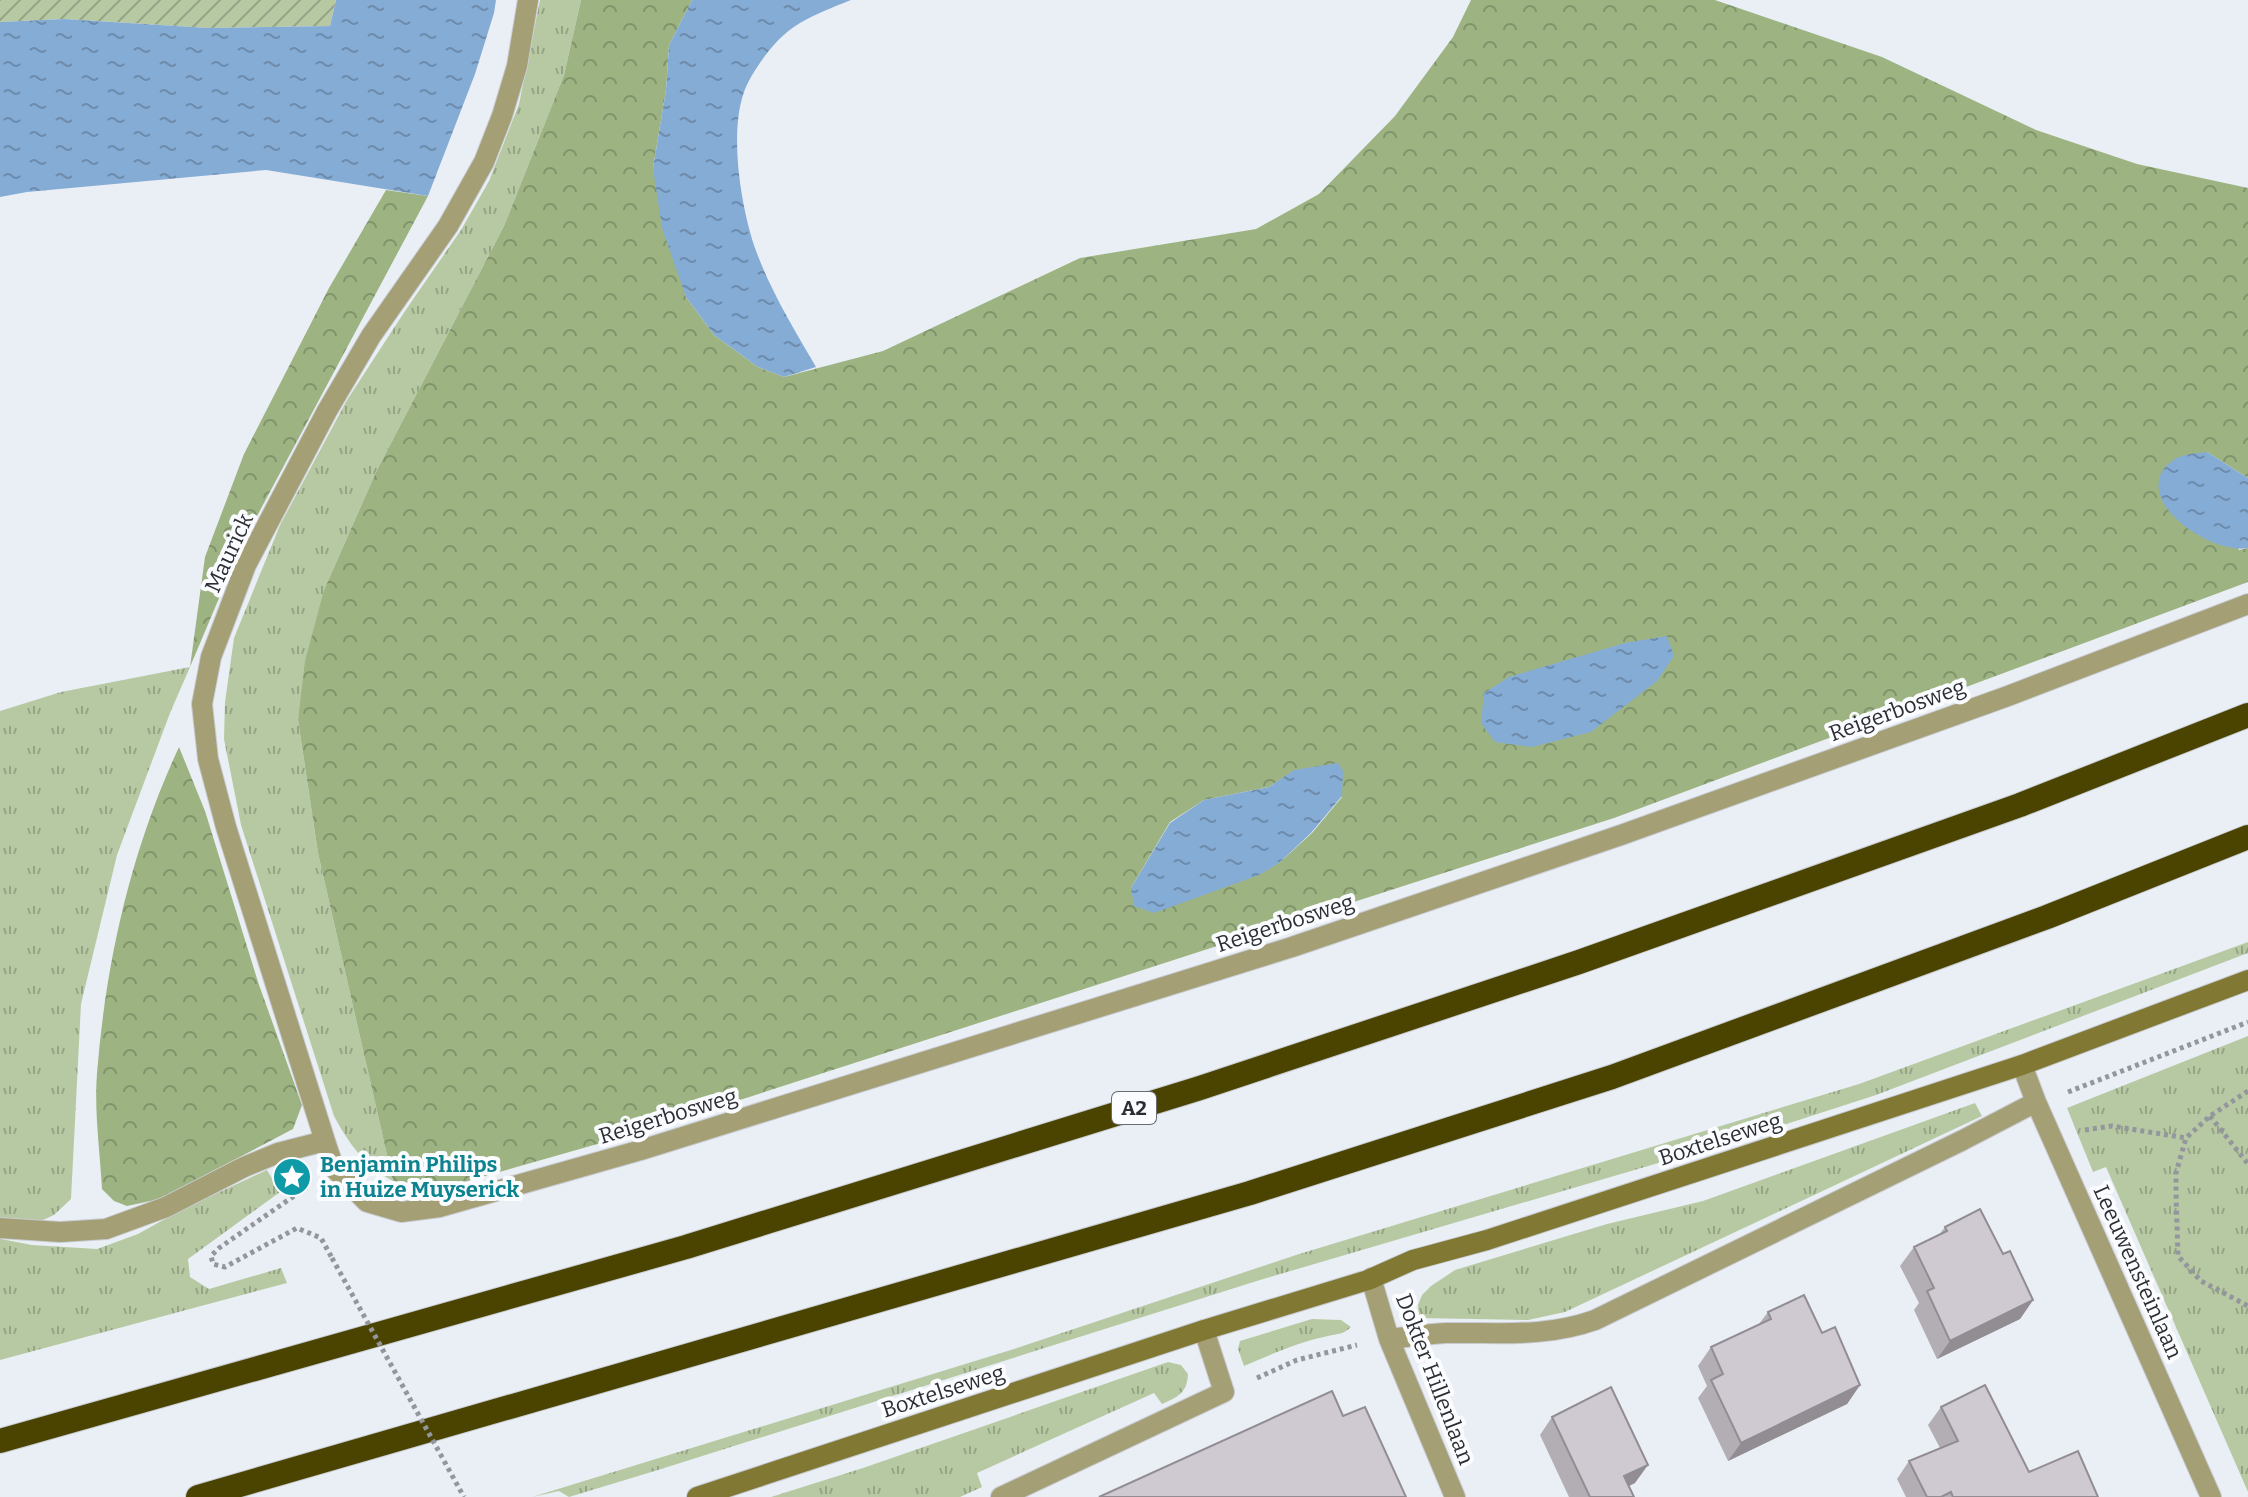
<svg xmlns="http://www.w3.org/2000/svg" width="2248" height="1497" viewBox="0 0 2248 1497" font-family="Bitter,serif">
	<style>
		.grass { fill: url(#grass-tufts) }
		.forest { fill: url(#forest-crowns); fill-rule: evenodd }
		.garden { fill: url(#garden-furrows) }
		.water { fill: url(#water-ripples) }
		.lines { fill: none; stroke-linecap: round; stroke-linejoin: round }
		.street-casing { stroke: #c8ccd3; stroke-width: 22 }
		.secondary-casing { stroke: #c8ccd3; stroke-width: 22 }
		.highway-casing { stroke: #c8ccd3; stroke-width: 26 }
		.path { stroke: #93969c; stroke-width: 5; stroke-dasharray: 4 4; stroke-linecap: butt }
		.street { stroke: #a49f74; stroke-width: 20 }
		.secondary { stroke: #807833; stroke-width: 20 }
		.highway { stroke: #4b4401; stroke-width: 24 }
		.path-bridge { stroke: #93969c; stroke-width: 5; stroke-dasharray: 4 4; stroke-linecap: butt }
		.wall { fill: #b2aeb4 }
		.shaded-wall { fill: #918d92 }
		.building { fill: #cfcad1; stroke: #918d92; stroke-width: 2 }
		.labels { text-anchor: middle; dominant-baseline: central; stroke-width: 8; stroke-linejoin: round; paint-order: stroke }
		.shield { fill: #fafcff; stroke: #6a6c6f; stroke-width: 2 }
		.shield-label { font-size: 20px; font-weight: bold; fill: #2c2e31 }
		.street-label { font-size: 22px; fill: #2c2e31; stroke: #fafcff }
		.culture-label { font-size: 22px; font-weight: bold; fill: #0d838f; stroke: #fafcff; text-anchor: start }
	</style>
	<defs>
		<pattern id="grass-tufts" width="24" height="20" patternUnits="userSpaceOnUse" patternTransform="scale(2)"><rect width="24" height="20" fill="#b7c9a3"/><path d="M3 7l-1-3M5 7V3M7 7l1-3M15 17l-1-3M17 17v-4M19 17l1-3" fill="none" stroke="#95a485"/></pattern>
		<pattern id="forest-crowns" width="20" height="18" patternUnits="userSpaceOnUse" patternTransform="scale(2)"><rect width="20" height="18" fill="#9db482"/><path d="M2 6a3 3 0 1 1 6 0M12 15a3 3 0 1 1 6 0" fill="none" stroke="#80936b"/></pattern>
		<pattern id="garden-furrows" width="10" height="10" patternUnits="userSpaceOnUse" patternTransform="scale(2)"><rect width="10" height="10" fill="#b7c9a3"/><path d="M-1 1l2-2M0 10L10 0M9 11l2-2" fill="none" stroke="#95a485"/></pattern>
		<pattern id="water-ripples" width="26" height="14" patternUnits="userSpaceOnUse" patternTransform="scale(2)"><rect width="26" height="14" fill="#85acd5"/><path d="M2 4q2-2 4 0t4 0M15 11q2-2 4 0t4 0" fill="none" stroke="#6d8cad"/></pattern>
	</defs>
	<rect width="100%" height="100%" fill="#eaeff6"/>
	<path class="grass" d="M 540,0 L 581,0 L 564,75 L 504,226 L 376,472 L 324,590 L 298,720 L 318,853 L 393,1181 C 365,1166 349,1144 334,1116 L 241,825 L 224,739 L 225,702 L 234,638 L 280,525 L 347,400 L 405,311 L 461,230 L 489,181 L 519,104 Z
		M 190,667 L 170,713 L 117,855 L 81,1004 L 71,1199 L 54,1215 L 1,1239 L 32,1245 L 97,1249 L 138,1234 L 181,1210 L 267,1170 L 280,1192 L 188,1259 L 190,1277 L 209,1289 L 281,1268 L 287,1283 L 0,1360 L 0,711 L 61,692 Z
		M 2248,942 L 2248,953 L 1876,1095 L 1740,1139 L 1260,1280 L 658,1470 L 569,1497 L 559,1491 L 532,1497 L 1014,1349 L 1296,1255 L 1859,1084 Z
		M 2248,1036 L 2248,1492 L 2106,1167 L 2093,1172 L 2067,1108 Z
		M 1975,1103 L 1982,1116 L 1565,1312 L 1528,1320 L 1419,1318 L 1418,1305 L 1422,1295 L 1431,1286 L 1455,1270 L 1607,1224 L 1703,1201 Z
		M 1312,1319 L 1341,1320 L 1351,1327 C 1345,1334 1337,1334 1328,1336 C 1299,1342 1272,1354 1244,1366 L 1238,1349 L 1240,1341 Z
		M 1168,1362 L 1181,1365 L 1188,1374 C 1187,1393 1178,1397 1162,1404 L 1154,1393 L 977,1473 L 982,1487 L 960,1497 L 771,1497 L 863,1468 Z"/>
	<path class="forest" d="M 581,0 L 692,0 L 669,45 L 666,90 L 653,168 L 686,297 L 714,335 L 758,367 L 784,377 L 883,351 L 1080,258 L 1256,229 L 1319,194 L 1395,116 L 1453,37 L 1471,0 L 1715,0 L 1882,57 L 2036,130 L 2137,164 L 2248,188 L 2248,478 L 2207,452 L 2239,550 L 2248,548 L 2248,582 L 1614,818 L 650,1129 L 457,1184 L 433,1187 L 393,1181 L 318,853 L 298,720 L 305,661 L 324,590 L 376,472 L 504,226 L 564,75 ZM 1295,770 L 1342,797 L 1312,833 L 1279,863 L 1131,888 L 1170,822 L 1204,800 L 1269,787 Z
		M 386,190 L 428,196 L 241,546 L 190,667 L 205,557 L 244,454 L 329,288 Z
		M 179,747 L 205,811 L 258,982 L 302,1105 L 293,1129 L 160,1199 L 127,1206 L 114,1201 L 102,1189 C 100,1151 94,1111 97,1073 C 106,961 131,850 179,747 Z"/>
	<path class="garden" d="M 0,0 L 336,0 L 330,26 L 208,28 L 64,19 L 0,22 Z"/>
	<path class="water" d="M 336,0 L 496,0 L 494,13 L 475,74 L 428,196 L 266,170 L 27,192 L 0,197 L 0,22 L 64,19 L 208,28 L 330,26 Z
		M 692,0 L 851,0 C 831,8 802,19 786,33 C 771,45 750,75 744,92 C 729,134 741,207 755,248 C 770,290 794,329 816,367 L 784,377 L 758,367 L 714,335 L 686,297 L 662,228 L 653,168 L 666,90 L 669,45 Z
		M 2207,452 L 2248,478 L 2248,548 C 2216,555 2139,508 2163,470 C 2167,464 2176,457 2183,456 C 2191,453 2199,453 2207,452 Z
		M 1667,636 L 1674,656 L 1657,681 L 1591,732 L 1532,747 L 1495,742 L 1481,723 L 1484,693 L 1509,677 L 1625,643 Z
		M 1338,763 L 1343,771 L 1342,796 L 1311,833 L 1279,863 L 1259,875 L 1154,913 L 1134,906 L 1131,888 L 1170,823 L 1204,800 L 1269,787 L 1294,770 Z"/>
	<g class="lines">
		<defs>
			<path id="street" d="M 528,0 L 517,66 L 502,116 L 484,162 L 448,226 L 371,336 L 327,411 L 246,565 L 211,657 L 202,704 L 208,759 L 226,827 L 325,1141 L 334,1168 L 367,1202 L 401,1212 L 440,1207 L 641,1150 L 1292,947 L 1621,835 L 2008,696 L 2248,604
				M 2022,1065 L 2036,1102 L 2211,1497
				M 0,1228 L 60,1232 L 106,1229 L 166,1207 L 244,1167 L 278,1153 L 325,1141
				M 1371,1278 L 1389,1339 L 1455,1497
				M 1389,1339 C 1408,1337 1427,1334 1446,1333 C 1499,1332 1544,1338 1595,1320 L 1963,1140 L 2036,1102
				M 1001,1497 L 1224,1392 L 1204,1330"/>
			<path id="secondary" d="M 697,1497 L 1204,1330 L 1368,1280 L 1413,1260 L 1487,1240 L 2022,1065 L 2248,980"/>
			<path id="highway" d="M 0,1441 L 686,1247 L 1200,1088 L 1579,962 L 2020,805 L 2248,715
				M 198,1497 L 1250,1193 L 1612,1077 L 2047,917 L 2248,837"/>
		</defs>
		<use href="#street" class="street-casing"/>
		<use href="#secondary" class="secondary-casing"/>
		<use href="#highway" class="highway-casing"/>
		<path class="path" d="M 2248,1091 L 2210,1116 L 2186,1138 L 2176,1173 L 2176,1194 L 2178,1256 L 2201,1281 L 2248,1306
			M 2068,1092 L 2248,1022
			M 2210,1116 L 2248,1164
			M 2085,1130 L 2112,1126 L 2186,1138
			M 307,1187 L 219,1248 L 211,1256 L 213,1264 L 225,1267 L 297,1228 L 321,1238 L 332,1258
			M 1257,1378 L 1297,1360 L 1357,1345"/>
		<use href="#street" class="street"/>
		<use href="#secondary" class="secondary"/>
		<use href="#highway" class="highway"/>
		<path class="path-bridge" d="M 332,1258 L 464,1497"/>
	</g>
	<path class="wall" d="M 1945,1227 L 2003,1254 L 2033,1300 L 2020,1319 L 1937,1359 L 1914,1310 L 1919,1303 L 1900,1266 L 1914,1247 L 1939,1235 Z
		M 1768,1312 L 1822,1333 L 1860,1385 L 1847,1404 L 1728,1461 L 1698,1398 L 1707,1386 L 1698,1366 L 1711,1347 L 1759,1324 Z
		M 1941,1407 L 2029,1472 L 2098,1497 L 1906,1497 L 1897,1479 L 1909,1461 L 1940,1448 L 1928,1425 Z
		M 1552,1417 L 1635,1483 L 1629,1486 L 1634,1497 L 1569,1497 L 1540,1435 Z"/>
	<path class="shaded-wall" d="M 2033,1300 L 2020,1319 L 1937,1359 L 1950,1341 Z
		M 1860,1385 L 1847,1404 L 1728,1461 L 1741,1443 Z
		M 1648,1465 L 1635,1483 L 1612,1494 L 1624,1476 Z"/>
	<path class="building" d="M 1980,1209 L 2003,1254 L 2010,1251 L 2033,1300 L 1950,1341 L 1927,1291 L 1934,1288 L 1914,1247 L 1947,1231 L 1945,1227 Z
		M 1804,1295 L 1822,1333 L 1835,1327 L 1860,1385 L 1741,1443 L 1711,1380 L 1723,1374 L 1711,1347 L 1771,1319 L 1768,1312 Z
		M 1985,1385 L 2029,1472 L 2078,1451 L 2098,1497 L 1953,1497 L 1951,1492 L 1941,1497 L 1927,1497 L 1909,1461 L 1958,1441 L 1941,1407 Z
		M 1611,1387 L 1648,1465 L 1624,1476 L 1634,1497 L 1590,1497 L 1552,1417 Z
		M 1332,1391 L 1343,1416 L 1365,1407 L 1406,1497 L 1099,1497 Z"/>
	<defs>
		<symbol id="sight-disc" viewBox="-11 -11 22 22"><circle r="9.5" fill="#0f9aa8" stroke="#fafcff"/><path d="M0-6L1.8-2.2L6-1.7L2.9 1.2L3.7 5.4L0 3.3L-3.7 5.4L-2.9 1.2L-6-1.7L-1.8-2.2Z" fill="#fff"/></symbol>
	</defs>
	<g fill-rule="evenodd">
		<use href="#sight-disc" x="270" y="1155" width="44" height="44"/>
	</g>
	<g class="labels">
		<rect class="shield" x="1112" y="1092" width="44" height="32" rx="6"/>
		<g class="shield-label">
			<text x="1134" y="1108">A2</text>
		</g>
		<g class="street-label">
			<text transform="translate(229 553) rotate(-65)">Maurick</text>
			<text transform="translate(1897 710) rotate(-20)">Reigerbosweg</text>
			<text transform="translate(1285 923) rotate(-18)">Reigerbosweg</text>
			<text transform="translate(668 1116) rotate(-17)">Reigerbosweg</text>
			<text transform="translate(1720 1139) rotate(-18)">Boxtelseweg</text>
			<text transform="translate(2138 1272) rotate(66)">Leeuwensteinlaan</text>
			<text transform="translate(1435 1379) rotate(69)">Dokter Hillenlaan</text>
			<text transform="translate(943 1391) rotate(-18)">Boxtelseweg</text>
		</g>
		<g class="culture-label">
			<text x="320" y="1164">Benjamin Philips<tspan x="320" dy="25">in Huize Muyserick</tspan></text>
		</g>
	</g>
</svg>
